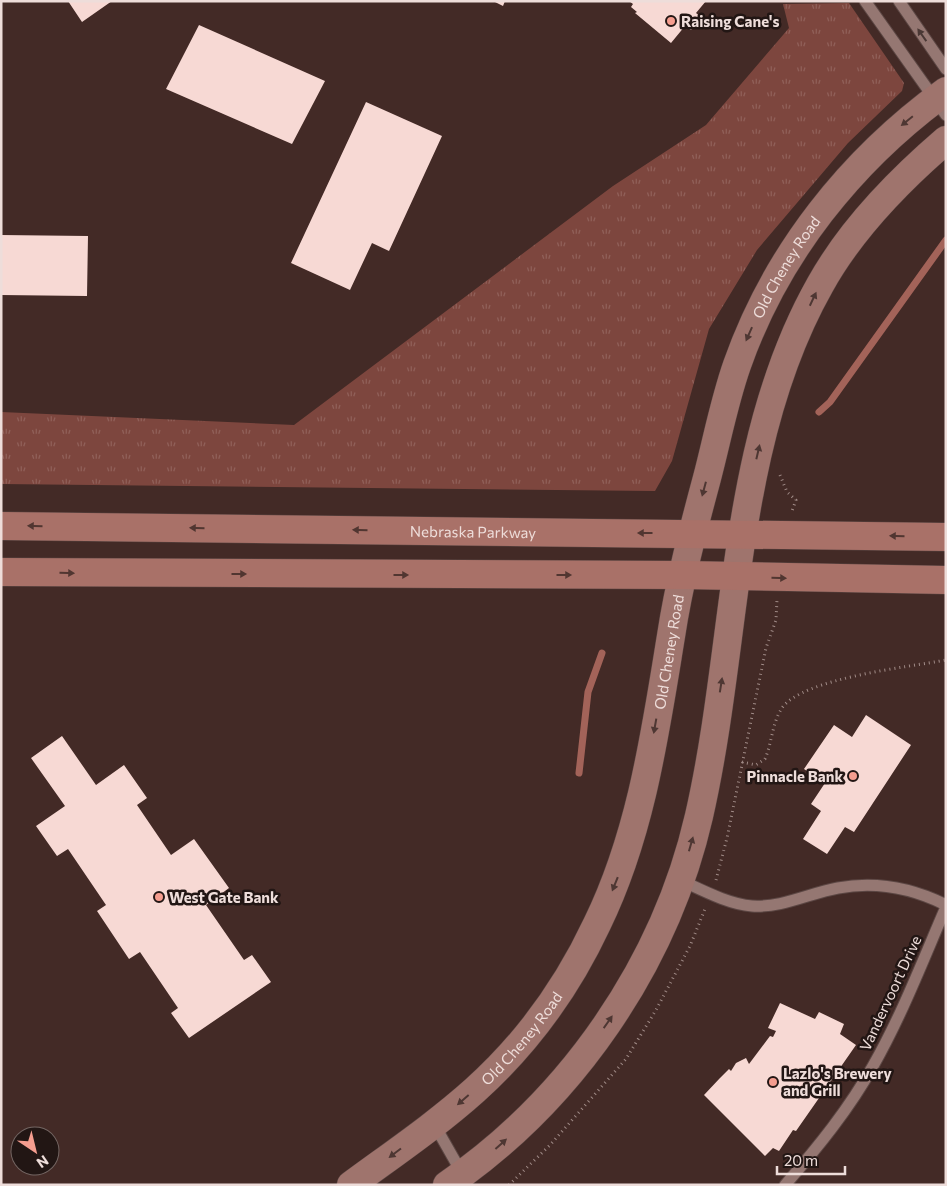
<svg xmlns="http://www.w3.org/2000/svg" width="947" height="1186" viewBox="0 0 947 1186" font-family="Commissioner,sans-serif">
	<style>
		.grass { fill: url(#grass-tufts) }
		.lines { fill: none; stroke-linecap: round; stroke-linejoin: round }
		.stream { stroke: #a36359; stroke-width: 7 }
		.building { fill: #f7d9d4 }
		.lane-casing { stroke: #5c4744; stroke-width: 13 }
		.secondary-casing { stroke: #5c4744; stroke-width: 29 }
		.primary-casing { stroke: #5c4744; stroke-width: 29 }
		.path { stroke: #a08b87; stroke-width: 3; stroke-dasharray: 1 4; stroke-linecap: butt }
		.lane { stroke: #957772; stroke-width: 11 }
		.secondary { stroke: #9f746d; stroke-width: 28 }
		.primary { stroke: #a97168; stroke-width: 28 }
		.oneway { fill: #4a3835 }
		.oneway2 { fill: #4e3733 }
		.oneway3 { fill: #513631 }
		.poi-dot { fill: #f59d8f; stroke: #221614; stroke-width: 2 }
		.labels { text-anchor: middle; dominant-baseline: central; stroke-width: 5; stroke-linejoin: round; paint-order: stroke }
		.poi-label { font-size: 15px; font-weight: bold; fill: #eeddda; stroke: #221614; text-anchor: start }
		.street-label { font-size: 15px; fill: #eeddda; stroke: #221614 }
	</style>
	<defs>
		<pattern id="grass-tufts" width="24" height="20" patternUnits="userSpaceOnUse" patternTransform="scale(1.25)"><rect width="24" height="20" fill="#7d463e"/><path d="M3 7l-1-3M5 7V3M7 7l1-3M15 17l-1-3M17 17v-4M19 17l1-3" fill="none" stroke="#906059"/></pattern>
	</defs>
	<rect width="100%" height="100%" fill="#432a26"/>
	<path class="grass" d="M 849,3 L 904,83 L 902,91 L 848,143 L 757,250 L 709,329 L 672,461 L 655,491 L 1,484 L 1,412 L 294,425 L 613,186 L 706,125 L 789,28 L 783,4 Z"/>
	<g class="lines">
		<path class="stream" d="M 819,412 L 830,402 L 946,240
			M 579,773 L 588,692 L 602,653"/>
	</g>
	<path class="building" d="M 68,1 L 112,1 L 82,22 Z
		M 493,1 L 505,1 L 503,6 Z
		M 629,1 L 706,1 L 696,13 L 701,17 L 691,30 L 685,26 L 671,43 L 635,13 L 637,12 L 631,7 L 633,4 Z
		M 199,25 L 325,81 L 292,144 L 166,89 Z
		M 366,102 L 442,136 L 389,251 L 372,243 L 350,290 L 291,263 Z
		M 1,235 L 88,236 L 87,296 L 1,295 Z
		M 866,715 L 911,745 L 854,832 L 845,827 L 827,854 L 803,839 L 821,811 L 811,804 L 825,783 L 804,769 L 834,725 L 852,737 Z
		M 62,736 L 96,785 L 124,765 L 147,798 L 137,805 L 171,855 L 194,839 L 229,888 L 206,905 L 244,960 L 252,955 L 271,982 L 189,1038 L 171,1013 L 178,1008 L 140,952 L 129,959 L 97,911 L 106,905 L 68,849 L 57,856 L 36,826 L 65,806 L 31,758 Z
		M 780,1003 L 815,1019 L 819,1012 L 844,1024 L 840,1034 L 856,1045 L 796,1131 L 793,1130 L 779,1151 L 773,1148 L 765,1156 L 704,1095 L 720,1078 L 729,1069 L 731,1071 L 736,1063 L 746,1058 L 749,1064 L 770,1036 L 773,1037 L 776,1031 L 768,1028 Z"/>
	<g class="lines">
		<defs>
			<path id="lane" d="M 865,1 L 946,115
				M 899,1 L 946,69
				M 680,880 C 702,890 728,904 752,906 C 782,908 810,893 838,888 C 876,881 912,888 946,905
				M 434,1124 L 463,1175
				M 785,1185 C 818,1147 849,1109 873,1066 C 902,1015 923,960 946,907"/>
			<g id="secondary">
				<path id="s1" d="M 351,1185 C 393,1154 436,1125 475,1090 C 526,1044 568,986 597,924 C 641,834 655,734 671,636 C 679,583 693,530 707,478 C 717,440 724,402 737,365 C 776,254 851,160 946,91"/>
				<path d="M 447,1185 C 572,1099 665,964 699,816 C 739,641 730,444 820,285 C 851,229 897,182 946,140"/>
			</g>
			<g id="primary">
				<path id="s2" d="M 1,526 L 946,537"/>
				<path d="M 1,572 L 684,575 L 946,580"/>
			</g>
		</defs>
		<use href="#lane" class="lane-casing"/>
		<use href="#secondary" class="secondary-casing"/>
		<use href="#primary" class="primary-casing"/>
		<path class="path" d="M 780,475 L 787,492 L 796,500 L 792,511
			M 742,762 L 756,765 L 765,759 C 772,743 772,723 782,708 C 803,678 909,667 946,660
			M 716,880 L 727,838 L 766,648 L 776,620 L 777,600
			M 509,1185 L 550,1145 L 626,1059 L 656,1010 L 690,946 L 705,909"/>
		<use href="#lane" class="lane"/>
		<use href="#secondary" class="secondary"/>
		<use href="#primary" class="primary"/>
	</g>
	<defs><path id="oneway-solid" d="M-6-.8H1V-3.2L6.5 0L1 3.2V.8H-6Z" transform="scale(1.25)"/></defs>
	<use class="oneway" href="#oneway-solid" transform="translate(922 35) rotate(-125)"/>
	<g class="oneway2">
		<use href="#oneway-solid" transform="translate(907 121) rotate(141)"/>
		<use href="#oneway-solid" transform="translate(813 299) rotate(-65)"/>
		<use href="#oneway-solid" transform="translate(749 334) rotate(114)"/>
		<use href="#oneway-solid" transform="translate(758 452) rotate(-77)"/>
		<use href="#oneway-solid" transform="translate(704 489) rotate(105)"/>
		<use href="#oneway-solid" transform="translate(721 685) rotate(-81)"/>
		<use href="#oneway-solid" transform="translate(655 726) rotate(100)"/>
		<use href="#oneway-solid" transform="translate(691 844) rotate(-74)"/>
		<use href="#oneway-solid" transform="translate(615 884) rotate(112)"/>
		<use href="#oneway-solid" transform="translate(608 1022) rotate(-55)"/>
		<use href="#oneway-solid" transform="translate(463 1100) rotate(139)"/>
		<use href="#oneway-solid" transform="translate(501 1144) rotate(-42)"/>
		<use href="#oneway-solid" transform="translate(395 1153) rotate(143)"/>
	</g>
	<g class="oneway3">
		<use href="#oneway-solid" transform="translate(35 526) rotate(-179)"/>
		<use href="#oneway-solid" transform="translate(197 528) rotate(-179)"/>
		<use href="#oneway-solid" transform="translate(360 530) rotate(-179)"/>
		<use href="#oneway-solid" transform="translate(645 533) rotate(-180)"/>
		<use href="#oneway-solid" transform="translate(897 536) rotate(-179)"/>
		<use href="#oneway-solid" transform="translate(67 573) rotate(1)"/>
		<use href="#oneway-solid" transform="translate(239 574)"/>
		<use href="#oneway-solid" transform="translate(401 575)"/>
		<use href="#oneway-solid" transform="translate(564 575)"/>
		<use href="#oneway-solid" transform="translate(779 578) rotate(1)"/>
	</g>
	<g class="poi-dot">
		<circle cx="671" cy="21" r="5"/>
		<circle cx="853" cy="776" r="5"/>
		<circle cx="159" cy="897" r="5"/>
		<circle cx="773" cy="1082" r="5"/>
	</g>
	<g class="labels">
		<g class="poi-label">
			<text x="681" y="21">Raising Cane's</text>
			<text x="843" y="776" text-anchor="end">Pinnacle Bank</text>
			<text x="169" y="897">West Gate Bank</text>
			<text x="783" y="1073">Lazlo's Brewery<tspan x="783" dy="17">and Grill</tspan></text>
		</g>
		<g class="street-label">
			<text stroke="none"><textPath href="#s1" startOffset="1051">Old Cheney Road</textPath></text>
			<text stroke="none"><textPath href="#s2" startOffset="472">Nebraska Parkway</textPath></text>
			<text stroke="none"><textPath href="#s1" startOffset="646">Old Cheney Road</textPath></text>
			<text transform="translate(890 993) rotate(-65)">Vandervoort Drive</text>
			<text stroke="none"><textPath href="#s1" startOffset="226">Old Cheney Road</textPath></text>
		</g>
	</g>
	<rect width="947" height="1186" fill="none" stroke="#eeddda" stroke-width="5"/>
	<g transform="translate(35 1151) rotate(145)"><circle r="24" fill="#221614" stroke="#746663"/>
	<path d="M0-4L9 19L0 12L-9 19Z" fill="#f59d8f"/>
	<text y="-8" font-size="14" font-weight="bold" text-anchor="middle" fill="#eeddda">N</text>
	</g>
	<path d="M777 1166v8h68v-8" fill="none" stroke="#eeddda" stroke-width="2.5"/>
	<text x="784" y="1166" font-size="15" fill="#eeddda" stroke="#221614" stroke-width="4" paint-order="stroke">20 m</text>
</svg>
